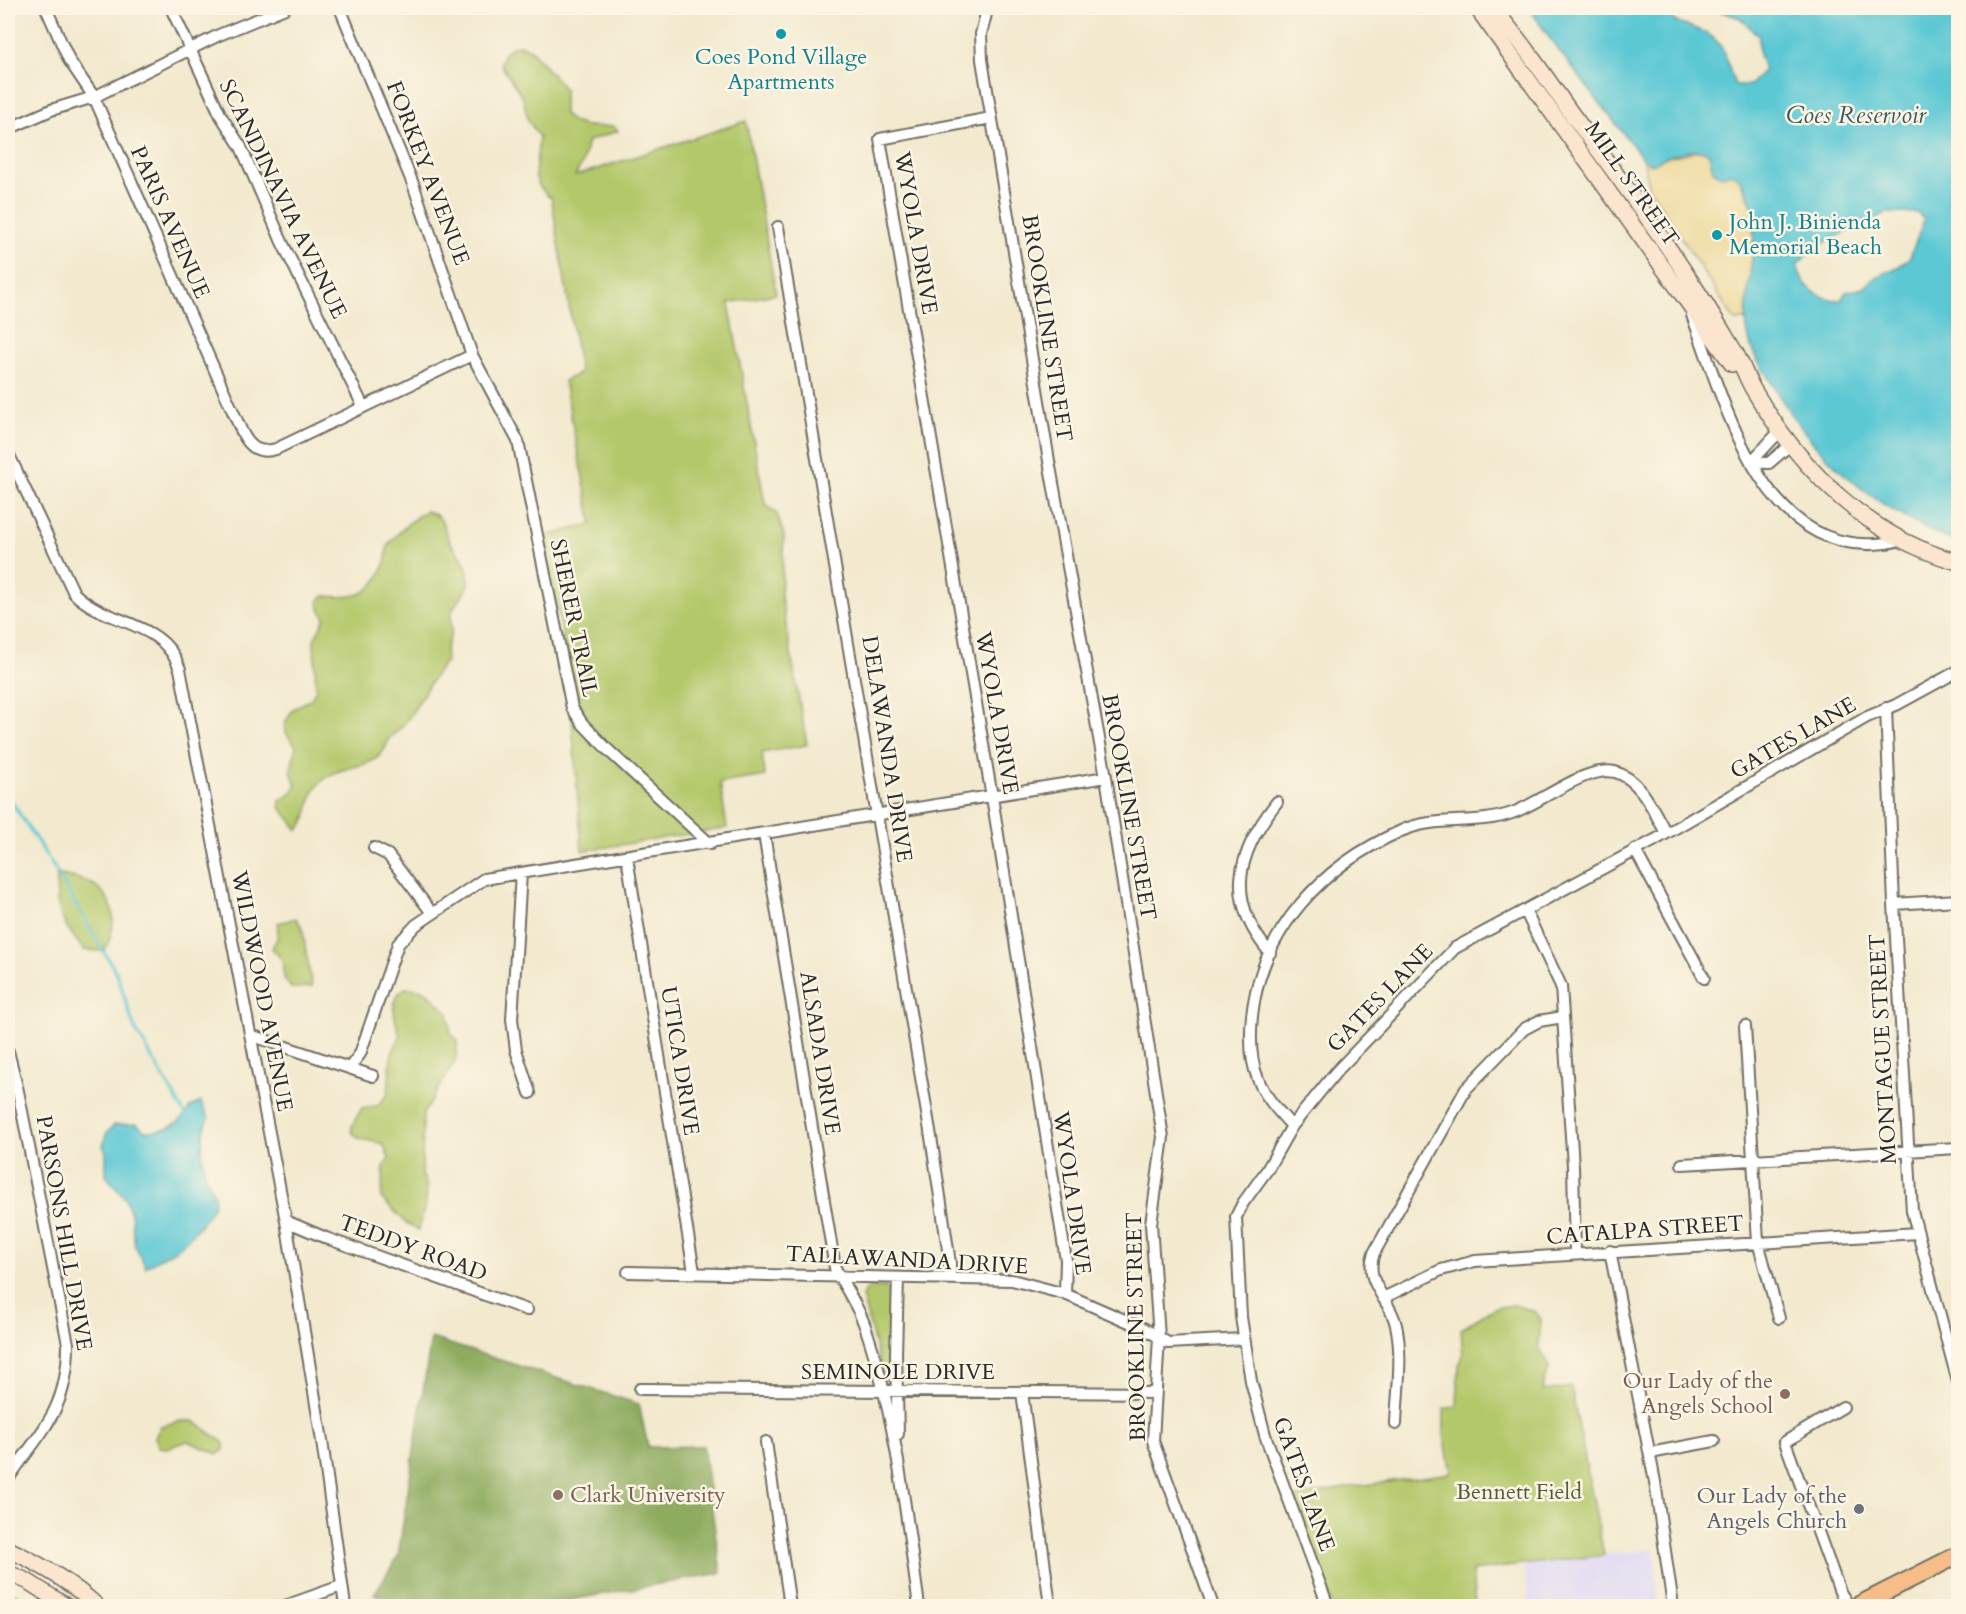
<svg xmlns="http://www.w3.org/2000/svg" width="1966" height="1614" viewBox="0 0 1966 1614" font-family="Cardo,serif">
	<style>
		.built { fill: #dbd6f7 }
		.green { fill: #b3c86b; stroke: #6f7a4b; stroke-width: 1.5 }
		.forest { fill: #8eac5f; stroke: #5c6c45; stroke-width: 1.5 }
		.sand { fill: #eeda9e; stroke: #8c8264; stroke-width: 1.5 }
		.water { fill: #5cc8d4; stroke: #447a80; stroke-width: 1.5; fill-rule: evenodd }
		.lines { fill: none; stroke-linecap: round; stroke-linejoin: round }
		.stream { stroke: #5cc8d4; stroke-width: 3 }
		.minor-casing { stroke: #716e64; stroke-width: 14 }
		.secondary-casing { stroke: #716e64; stroke-width: 18 }
		.trunk-casing { stroke: #716e64; stroke-width: 20 }
		.minor { stroke: #fff; stroke-width: 10 }
		.secondary { stroke: #fce5cf; stroke-width: 15 }
		.trunk { stroke: #f7bd88; stroke-width: 16 }
		.culture-dot { fill: #0f9aa8; stroke: #fcf5e5; stroke-width: 2 }
		.education-dot { fill: #8d6e63; stroke: #fcf5e5; stroke-width: 2 }
		.worship-dot { fill: #6b7280; stroke: #fcf5e5; stroke-width: 2 }
		.labels { text-anchor: middle; dominant-baseline: central; stroke-width: 5; stroke-linejoin: round; paint-order: stroke }
		.culture-label { font-size: 22px; fill: #0d838f; stroke: #fcf5e5 }
		.street-label { font-size: 22px; fill: #2b2b2b; stroke: #fcf5e5 }
		.education-label { font-size: 22px; fill: #785e54; stroke: #fcf5e5; text-anchor: end }
		.park-label { font-size: 22px; fill: #545a3e; stroke: #fcf5e5 }
		.worship-label { font-size: 22px; fill: #5b616d; stroke: #fcf5e5; text-anchor: end }
		.water-label { font-size: 24px; font-style: italic; fill: #3a5a5e; stroke: #fcf5e5 }
	</style>
	<rect width="100%" height="100%" fill="#fcf5e5"/>
	<filter id="ink" filterUnits="userSpaceOnUse"><feTurbulence type="fractalNoise" baseFrequency=".0167" numOctaves="2"/><feDisplacementMap in="SourceGraphic" scale="12" xChannelSelector="R" yChannelSelector="G"/><feConvolveMatrix kernelMatrix="1 2 1 2 8 2 1 2 1" color-interpolation-filters="sRGB"/></filter>
	<filter id="wash" filterUnits="userSpaceOnUse"><feTurbulence type="fractalNoise" baseFrequency=".008" numOctaves="4" result="noise"/><feDisplacementMap in="SourceGraphic" scale="24" xChannelSelector="R" yChannelSelector="G"/><feGaussianBlur stdDeviation="1.35" result="paint"/><feColorMatrix in="noise" values="0 0 0 0 0 0 0 0 0 0 0 0 0 0 0 0 0 1.4 0 .05"/><feComposite in="paint" operator="in"/></filter>
	<g filter="url(#wash)">
		<rect width="100%" height="100%" fill="#f2e9ce"/>
		<path class="built" d="M 1654,1549 L 1659,1606 L 1529,1606 L 1524,1563 Z"/>
		<path class="green" d="M 519,45 L 530,49 L 564,88 L 564,114 C 577,129 595,127 613,126 L 618,131 L 588,141 L 583,162 L 575,176 L 746,121 L 776,294 L 729,303 L 765,504 L 777,514 L 784,535 L 781,597 L 807,745 L 762,753 L 765,776 L 720,783 L 727,828 L 582,851 L 567,658 L 543,537 L 592,524 L 564,381 L 580,373 L 551,196 L 549,197 L 539,186 L 535,175 L 539,137 L 528,120 L 523,98 L 501,65 C 501,53 508,48 519,45 Z
			M 426,511 C 443,516 442,522 448,537 C 452,549 464,555 467,569 C 473,591 460,595 452,611 C 449,618 453,627 451,634 C 447,647 444,646 446,661 C 425,684 413,722 389,738 C 379,775 347,759 322,781 C 306,794 312,817 298,830 L 280,807 L 280,800 L 290,795 L 296,786 L 291,771 L 296,746 L 286,733 L 285,723 L 293,709 L 311,699 L 316,689 L 314,640 L 325,618 L 318,605 L 319,600 L 324,596 C 357,599 373,596 385,562 C 387,556 386,549 389,544 C 399,532 413,518 426,511 Z
			M 57,874 C 68,877 88,879 97,887 C 118,903 116,931 104,951 L 84,950 C 61,921 54,911 57,874 Z
			M 296,918 L 302,927 L 312,987 L 291,988 L 284,978 L 282,960 L 272,948 L 277,939 L 278,923 Z
			M 406,988 C 432,988 430,998 448,1013 L 451,1034 L 458,1040 L 455,1062 L 423,1114 L 422,1175 C 433,1191 422,1213 419,1230 L 406,1223 L 381,1198 L 384,1167 L 389,1158 L 383,1144 L 358,1138 L 352,1132 L 352,1126 L 362,1108 L 377,1106 L 388,1094 L 391,1056 L 400,1036 C 395,1019 387,997 406,988 Z
			M 869,1287 L 886,1287 L 891,1301 L 889,1377 L 882,1372 L 862,1296 Z
			M 1514,1305 L 1535,1312 L 1541,1319 L 1539,1347 L 1548,1363 L 1549,1370 L 1543,1383 L 1543,1391 L 1571,1387 L 1604,1555 L 1472,1571 L 1475,1606 L 1333,1606 L 1294,1498 L 1344,1488 L 1451,1473 L 1444,1433 L 1444,1409 L 1457,1406 L 1459,1365 L 1463,1356 L 1461,1329 L 1494,1308 Z
			M 181,1421 L 194,1421 L 224,1443 L 224,1450 L 217,1454 L 188,1441 L 167,1448 L 159,1447 L 155,1437 L 161,1426 Z
			M 8,1590 L 38,1606 L 8,1606 Z"/>
		<path class="forest" d="M 431,1338 L 639,1404 L 648,1447 L 703,1446 L 721,1573 L 537,1606 L 398,1606 L 397,1602 L 374,1594 L 398,1557 Z"/>
		<path class="sand" d="M 1702,150 L 1709,153 L 1714,171 L 1733,173 L 1738,177 L 1753,207 L 1754,247 L 1747,319 L 1735,321 L 1648,186 L 1644,160 L 1652,164 L 1664,158 Z"/>
		<path class="water" d="M 1529,8 L 1685,8 L 1672,14 L 1671,18 C 1680,26 1687,25 1697,29 C 1728,41 1724,58 1735,85 L 1750,85 L 1764,70 L 1759,54 L 1759,36 L 1740,18 L 1710,8 L 1958,8 L 1958,543 C 1875,509 1817,462 1772,384 C 1763,369 1751,353 1748,335 C 1738,289 1776,210 1733,173 L 1722,176 L 1713,171 L 1709,153 C 1692,146 1667,156 1652,164 L 1644,160 L 1553,43 ZM 1886,213 L 1918,213 L 1924,220 L 1910,257 L 1898,267 L 1876,277 L 1864,288 L 1846,292 L 1841,300 C 1819,300 1802,287 1797,265 L 1817,246 Z
			M 201,1102 L 209,1118 C 200,1135 201,1158 206,1176 C 209,1186 218,1194 213,1206 C 207,1218 191,1236 181,1246 C 174,1252 156,1259 146,1267 L 135,1246 L 131,1214 L 125,1198 L 106,1176 L 106,1152 L 103,1146 L 106,1134 L 114,1125 L 137,1124 L 145,1131 C 164,1131 182,1125 190,1107 Z"/>
		<g class="lines">
			<path class="stream" d="M 8,796 L 52,864 L 117,974 L 134,1027 L 186,1116"/>
		</g>
	</g>
	<g filter="url(#ink)">
		<g class="lines">
			<defs>
				<path id="minor" d="M 46,8 L 69,60 L 94,97 L 242,432 C 250,448 259,454 276,449 L 472,355
					M 171,8 L 221,116 L 241,147 L 282,242 L 363,406
					M 340,8 L 413,184 L 472,355 L 518,441 L 572,708 L 582,723 L 608,750 L 710,844
					M 987,10 L 981,34 L 982,60 L 1049,461 L 1106,777 L 1163,1137 L 1151,1224 L 1159,1337 L 1153,1441 L 1213,1606
					M 991,118 L 880,139 L 992,797 L 1066,1260 L 1065,1294
					M 8,129 L 51,110 L 94,97 L 219,35 L 285,8
					M 778,227 L 931,1137 L 950,1263 L 950,1278
					M 1692,315 C 1728,412 1766,572 1902,540
					M 1780,431 L 1751,462 L 1769,463 L 1791,444
					M 8,453 L 74,593 C 107,626 163,619 180,669 L 286,1221 L 322,1441 L 345,1606
					M 1886,708 L 1894,904 L 1912,1211 L 1958,1382
					M 764,834 L 835,1268 C 845,1288 859,1307 866,1329 C 896,1418 906,1514 919,1606
					M 374,848 L 388,855 L 432,913
					M 1635,850 L 1704,978
					M 627,857 L 694,1272
					M 521,873 L 512,1019 L 516,1050 L 530,1093
					M 1894,904 L 1958,900
					M 1525,910 L 1561,986 L 1573,1166 L 1575,1254
					M 1270,953 C 1225,900 1236,854 1277,802
					M 1745,1026 L 1758,1242 L 1779,1318
					M 250,1035 L 373,1076
					M 8,1051 L 18,1091 L 68,1344 C 68,1410 42,1429 8,1479
					M 350,1067 L 360,1054 L 398,944 L 416,925 L 484,879 L 1106,777
					M 1292,1126 C 1279,1112 1265,1097 1258,1079 C 1250,1060 1250,1036 1252,1016 C 1261,930 1323,865 1401,831 C 1436,815 1476,826 1512,813 C 1541,803 1586,765 1615,772 C 1641,779 1654,812 1666,833
					M 1682,1164 L 1958,1148
					M 286,1221 L 326,1238 L 527,1310
					M 1610,1251 L 1655,1482 L 1673,1606
					M 628,1272 L 1012,1280 L 1065,1294 L 1145,1329 L 1168,1343 L 1243,1339
					M 1383,1298 L 1441,1270 L 1475,1261 L 1917,1233
					M 640,1389 L 1156,1393
					M 1022,1392 L 1050,1606
					M 1843,1407 L 1785,1442 L 1840,1592 L 1849,1606
					M 1396,1424 C 1397,1393 1403,1356 1396,1325 C 1390,1298 1363,1283 1374,1253 L 1466,1089 L 1524,1029 L 1539,1021 L 1563,1017
					M 898,1434 L 896,1354 L 898,1278
					M 766,1442 L 790,1606
					M 1650,1453 L 1714,1441
					M 285,1606 L 341,1586
					M 1328,1606 L 1265,1435 L 1251,1381 L 1241,1317 L 1236,1217 L 1243,1203 L 1267,1170 L 1292,1126 L 1336,1072 L 1455,948 L 1655,840 L 1867,717 L 1896,705 L 1958,671"/>
				<path id="secondary" d="M 1477,8 L 1732,364
					M 1493,8 C 1521,41 1546,77 1571,113 C 1612,168 1654,225 1692,283 C 1707,305 1721,329 1735,352 C 1742,364 1746,377 1753,389 C 1800,469 1867,537 1958,562
					M 8,1549 C 40,1564 71,1582 97,1606
					M 8,1573 L 27,1581 L 66,1606"/>
				<path id="trunk" d="M 1857,1606 L 1958,1555"/>
			</defs>
			<use href="#minor" class="minor-casing"/>
			<use href="#secondary" class="secondary-casing"/>
			<use href="#trunk" class="trunk-casing"/>
			<use href="#minor" class="minor"/>
			<use href="#secondary" class="secondary"/>
			<use href="#trunk" class="trunk"/>
		</g>
	</g>
	<g class="culture-dot">
		<circle cx="781" cy="34" r="6"/>
		<circle cx="1717" cy="235" r="6"/>
	</g>
	<g class="education-dot">
		<circle cx="1785" cy="1394" r="6"/>
		<circle cx="558" cy="1495" r="6"/>
	</g>
	<circle class="worship-dot" cx="1859" cy="1509" r="6"/>
	<g class="labels">
		<g class="culture-label">
			<text x="781" y="57">Coes Pond Village<tspan x="781" dy="25">Apartments</tspan></text>
			<text x="1729" y="222" text-anchor="start">John J. Binienda<tspan x="1729" dy="25">Memorial Beach</tspan></text>
		</g>
		<g class="street-label">
			<text transform="translate(428 173) rotate(69)">FORKEY AVENUE</text>
			<text transform="translate(1632 184) rotate(55)">MILL STREET</text>
			<text transform="translate(283 199) rotate(64)">SCANDINAVIA AVENUE</text>
			<text transform="translate(170 222) rotate(66)">PARIS AVENUE</text>
			<text transform="translate(916 233) rotate(80)">WYOLA DRIVE</text>
			<text transform="translate(1047 328) rotate(81)">BROOKLINE STREET</text>
			<text transform="translate(574 618) rotate(78)">SHERER TRAIL</text>
			<text transform="translate(997 713) rotate(80)">WYOLA DRIVE</text>
			<text transform="translate(1793 738) rotate(-30)">GATES LANE</text>
			<text transform="translate(887 749) rotate(81)">DELAWANDA DRIVE</text>
			<text transform="translate(1129 807) rotate(80)">BROOKLINE STREET</text>
			<text transform="translate(262 991) rotate(79)">WILDWOOD AVENUE</text>
			<text transform="translate(1380 998) rotate(-46)">GATES LANE</text>
			<text transform="translate(1883 1049) rotate(-93)">MONTAGUE STREET</text>
			<text transform="translate(820 1053) rotate(81)">ALSADA DRIVE</text>
			<text transform="translate(680 1061) rotate(81)">UTICA DRIVE</text>
			<text transform="translate(1072 1193) rotate(82)">WYOLA DRIVE</text>
			<text transform="translate(1645 1230) rotate(-4)">CATALPA STREET</text>
			<text transform="translate(64 1233) rotate(80)">PARSONS HILL DRIVE</text>
			<text transform="translate(413 1248) rotate(20)">TEDDY ROAD</text>
			<text transform="translate(907 1260) rotate(3)">TALLAWANDA DRIVE</text>
			<text transform="translate(1136 1327) rotate(-91)">BROOKLINE STREET</text>
			<text x="898" y="1372">SEMINOLE DRIVE</text>
			<text transform="translate(1304 1484) rotate(70)">GATES LANE</text>
		</g>
		<g class="education-label">
			<text x="1773" y="1381">Our Lady of the<tspan x="1773" dy="25">Angels School</tspan></text>
			<text x="570" y="1495" text-anchor="start">Clark University</text>
		</g>
		<g class="park-label">
			<text x="1519" y="1492">Bennett Field</text>
		</g>
		<g class="worship-label">
			<text x="1847" y="1496">Our Lady of the<tspan x="1847" dy="25">Angels Church</tspan></text>
		</g>
		<g class="water-label">
			<text x="1856" y="115">Coes Reservoir</text>
		</g>
	</g>
	<rect width="1966" height="1614" fill="none" stroke="#fcf5e5" stroke-width="30"/>
</svg>
